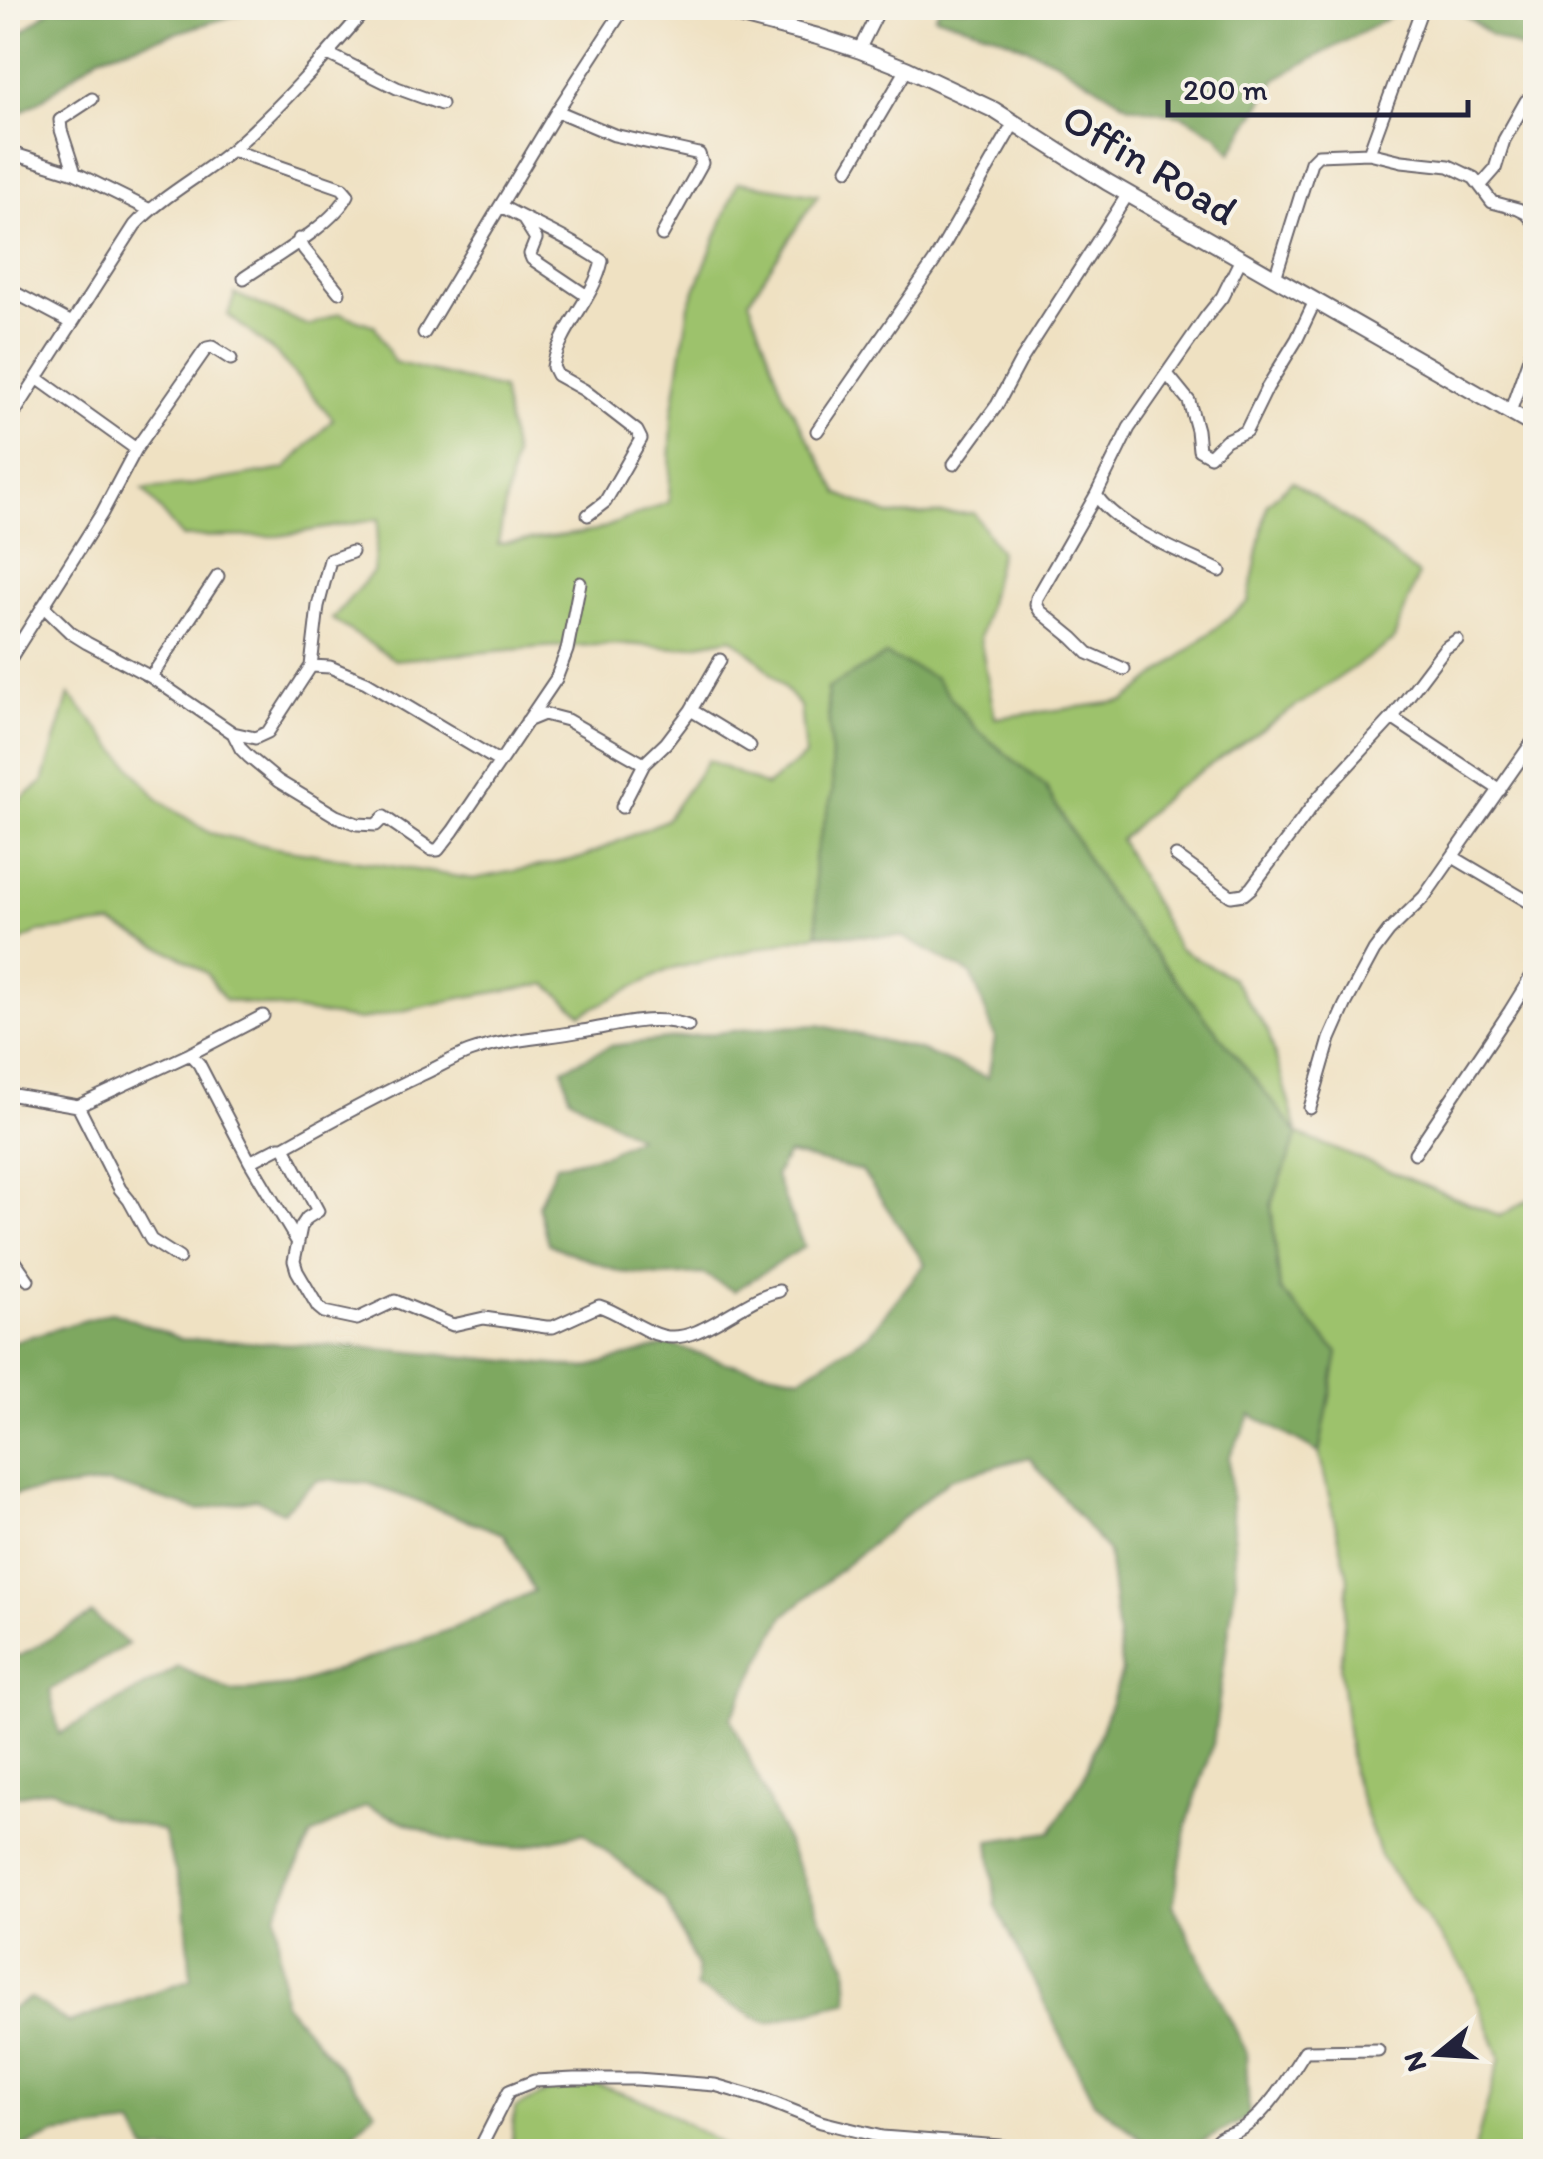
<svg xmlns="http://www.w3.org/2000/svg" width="1543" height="2159" viewBox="0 0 1543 2159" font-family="Itim,sans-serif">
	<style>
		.green { fill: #9dc26c; stroke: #607254; stroke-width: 2.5 }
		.forest { fill: #7ea860; stroke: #50654e; stroke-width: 2.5 }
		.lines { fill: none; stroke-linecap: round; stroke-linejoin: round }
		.street-casing { stroke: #6a656a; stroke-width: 15 }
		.secondary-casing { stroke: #6a656a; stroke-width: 19 }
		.street { stroke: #fff; stroke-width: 11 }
		.secondary { stroke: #fff; stroke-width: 15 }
		.labels { text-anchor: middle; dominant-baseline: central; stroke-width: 8; stroke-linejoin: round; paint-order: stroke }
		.street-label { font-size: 42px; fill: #22223b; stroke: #f7f3e8 }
	</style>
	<rect width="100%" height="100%" fill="#f7f3e8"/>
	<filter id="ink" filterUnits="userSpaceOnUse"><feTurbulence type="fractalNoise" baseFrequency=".01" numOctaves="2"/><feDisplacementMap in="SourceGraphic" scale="20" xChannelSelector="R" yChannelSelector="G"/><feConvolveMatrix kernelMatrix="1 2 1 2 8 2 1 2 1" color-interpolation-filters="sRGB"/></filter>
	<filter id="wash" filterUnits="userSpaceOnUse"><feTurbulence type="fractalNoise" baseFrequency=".0048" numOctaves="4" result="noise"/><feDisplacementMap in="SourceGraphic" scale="40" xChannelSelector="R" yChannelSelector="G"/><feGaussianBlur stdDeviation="2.25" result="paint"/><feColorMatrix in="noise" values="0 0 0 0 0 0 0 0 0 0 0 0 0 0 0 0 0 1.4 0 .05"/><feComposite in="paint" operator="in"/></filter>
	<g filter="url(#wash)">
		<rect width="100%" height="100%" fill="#efe1c2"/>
		<path class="green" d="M 738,182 L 818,195 L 749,300 L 784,395 L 839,494 L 889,515 L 974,513 L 1000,552 L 980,638 L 995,718 L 1125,701 L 1248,602 L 1267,504 L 1292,481 L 1356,525 L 1418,575 L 1393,641 L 1170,792 L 1120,840 L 1178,948 L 1232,978 L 1268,1031 L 1298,1134 L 1500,1216 L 1535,1196 L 1535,2151 L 1474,2151 L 1500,2058 L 1467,1973 L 1380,1856 L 1352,1773 L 1340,1669 L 1348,1578 L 1319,1453 L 1338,1353 L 1280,1290 L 1271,1205 L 1297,1134 L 1107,893 L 1045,786 L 976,729 L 934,677 L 827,690 L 833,791 L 814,859 L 818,934 L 668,970 L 581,1014 L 547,984 L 466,997 L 360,1020 L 225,1000 L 206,973 L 179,956 L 112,924 L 39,932 L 8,948 L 8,809 L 43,782 L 69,694 L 160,801 L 210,833 L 276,848 L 473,879 L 581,858 L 666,820 L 708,760 L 766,786 L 805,756 L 800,706 L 758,659 L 732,638 L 677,648 L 625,644 L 544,647 L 395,660 L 332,619 L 373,572 L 379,519 L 279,536 L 182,537 L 143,489 L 189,485 L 285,469 L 333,419 L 277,354 L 228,315 L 235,294 L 309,326 L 339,313 L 375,326 L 394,362 L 502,389 L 514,456 L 498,544 L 596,531 L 669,502 L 672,415 L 689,305 Z
			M 588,2082 L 651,2103 L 718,2142 L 730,2151 L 514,2152 L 511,2147 L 515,2108 L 548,2092 Z"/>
		<path class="forest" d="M 52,8 L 259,8 L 99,56 L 40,101 L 8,119 L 8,43 Z
			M 940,8 L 1117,8 L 1137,14 L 1145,8 L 1407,8 L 1277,78 L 1231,153 L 1217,135 L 1183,116 L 1129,106 L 1056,61 L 997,35 L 935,16 Z
			M 1456,8 L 1535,8 L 1535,55 L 1490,35 Z
			M 886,655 L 934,677 L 976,729 L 1045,786 L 1107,893 L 1298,1134 L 1271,1205 L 1280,1290 L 1338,1353 L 1319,1453 L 1251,1415 L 1229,1457 L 1236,1579 L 1213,1744 L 1187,1824 L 1173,1905 L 1246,2051 L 1249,2117 L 1184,2151 L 1157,2151 L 1094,2102 L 996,1906 L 989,1841 L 1051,1832 L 1084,1777 L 1122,1672 L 1108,1552 L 1029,1457 L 950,1479 L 784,1616 L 731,1718 L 822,1921 L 847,1964 L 849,2001 L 768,2023 L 696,1988 L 697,1967 L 665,1899 L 584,1833 L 516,1848 L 450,1841 L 366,1806 L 311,1836 L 276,1914 L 284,2003 L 376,2111 L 336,2151 L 147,2151 L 133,2125 L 56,2134 L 13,2151 L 8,2151 L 8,2011 L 30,1998 L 69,2023 L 191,1979 L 185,1904 L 163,1831 L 105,1816 L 52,1789 L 8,1797 L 8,1653 L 20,1656 L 92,1614 L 128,1644 L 50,1690 L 59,1734 L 179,1667 L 232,1692 L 292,1686 L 454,1628 L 534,1591 L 504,1534 L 368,1483 L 317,1480 L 282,1512 L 256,1499 L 199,1510 L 108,1483 L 8,1495 L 8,1343 L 113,1312 L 181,1339 L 356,1347 L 585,1368 L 670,1344 L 726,1363 L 801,1377 L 868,1335 L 925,1264 L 862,1171 L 788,1154 L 775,1176 L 804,1247 L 734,1291 L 703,1274 L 661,1276 L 620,1272 L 548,1244 L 538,1205 L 556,1165 L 606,1154 L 637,1137 L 569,1096 L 563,1069 L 610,1046 L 750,1029 L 819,1025 L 920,1050 L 988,1078 L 995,1037 L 972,975 L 903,937 L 818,934 L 814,859 L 833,791 L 827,689 Z"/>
	</g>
	<g filter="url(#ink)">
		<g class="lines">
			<defs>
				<path id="street" d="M 859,50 L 880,8
					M 328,54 L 397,88 L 441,104
					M 557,111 L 614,135 L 699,154 L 702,163 L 662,235
					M 232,150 L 342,188 L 348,195 C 333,225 273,258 244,278
					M 8,152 L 75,173 L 150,210
					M 1369,153 L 1422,8
					M 848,169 L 907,69
					M 75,173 L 61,130 L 60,120 L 92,99
					M 1480,186 L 1495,169 L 1504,140 L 1526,101 L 1536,96
					M 501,206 C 534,225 570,238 602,261 C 594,299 559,329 553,367 L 557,375 L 584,390 L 637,431 L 641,439 L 605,502 L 588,515
					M 524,220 L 536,239 L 530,254 L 532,259 L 587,296
					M 299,239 L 304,249 L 339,292
					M 1275,278 L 1311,162 L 1318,155 L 1369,153 L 1402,161 L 1449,166 L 1474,178 L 1492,202 L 1518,209 L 1526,213 L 1536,224
					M 8,289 L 72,323
					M 424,333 L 557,111 L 624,8
					M 1167,374 L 1189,401 L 1197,430 L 1199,450 L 1210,456 L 1226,440 L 1246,431 L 1267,388 L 1297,339 L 1315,301
					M 37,378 L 136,449
					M 1510,412 L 1536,338
					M 8,423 L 135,225 C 164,194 202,176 233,149 C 282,106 325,57 367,8
					M 817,431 L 934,262 L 1014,123
					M 954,464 L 997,405 L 1020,362 L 1128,194
					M 1096,495 C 1119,529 1182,552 1220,571
					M 43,606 L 71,633 L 87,643 L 151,677 L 233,733 L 241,749 L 249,757 L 278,781 L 336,816 L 357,824 L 376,825 L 384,817 L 432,850 L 438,850 L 453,831 L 556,679 L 567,650 L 580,583
					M 8,662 L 102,513 L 136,449 L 203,353 L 207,348 L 212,347 L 231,359
					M 311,666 L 330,667 L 366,682 L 500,762
					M 1124,669 L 1088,653 L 1073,638 L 1040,611 L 1036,604 L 1037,598 L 1096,495 L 1129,428 L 1206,317 L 1222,297 L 1241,259
					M 151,677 L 218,576
					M 691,710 L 750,746
					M 1392,718 L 1500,790
					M 527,721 L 544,714 L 567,720 L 644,764
					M 233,733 L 255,738 L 268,732 L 311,666 L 318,606 L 330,560 L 352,552
					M 622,807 L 644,764 L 666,743 L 691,710 L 720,660
					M 1176,856 L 1231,896 L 1244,894 L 1251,888 L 1319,797 L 1392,718 L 1445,648 L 1457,640
					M 1453,857 L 1536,906
					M 190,1054 L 199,1064 L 250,1162 L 298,1243
					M 8,1094 L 78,1106 L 190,1054 L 263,1016
					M 78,1106 L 120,1189 L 129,1200 L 151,1240 L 179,1258
					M 1310,1108 L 1330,1039 L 1345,1005 L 1374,951 L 1389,931 L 1424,897 L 1536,737
					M 284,1147 C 329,1122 374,1097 421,1075 C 437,1068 453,1058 469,1052 C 505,1039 545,1038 582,1031 C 616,1026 655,1013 688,1026
					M 1415,1153 L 1510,1011 L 1536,969
					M 250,1162 L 279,1147 L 284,1147 L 318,1211 L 307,1218 L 301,1227 L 294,1261 L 297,1271 L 318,1307 L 324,1312 L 357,1319 L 395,1301 L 453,1325 L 484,1318 L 546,1327 L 553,1327 L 599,1306 C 622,1313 640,1331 663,1336 C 699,1345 744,1297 779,1291
					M 8,1251 L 28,1280
					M 478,2152 L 509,2091 L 534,2081 L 574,2079 L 637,2079 L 715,2085 L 763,2099 L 821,2122 L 882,2137 L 1013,2147 L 1023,2152
					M 1208,2152 C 1222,2128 1228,2139 1246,2126 C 1270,2109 1289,2076 1305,2051 L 1378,2050"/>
				<path id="secondary" d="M 709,8 L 816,36 L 859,50 L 907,69 L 994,110 L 1107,182 L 1536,427"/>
			</defs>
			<use href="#street" class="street-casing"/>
			<use href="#secondary" class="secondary-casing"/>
			<use href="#street" class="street"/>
			<use href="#secondary" class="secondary"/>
		</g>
	</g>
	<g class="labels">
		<g class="street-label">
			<text transform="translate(1150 164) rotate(31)">Offin Road</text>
		</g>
	</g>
	<rect width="1543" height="2159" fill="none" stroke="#f7f3e8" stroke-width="40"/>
	<g transform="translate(1438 2054) rotate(252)" stroke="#f7f3e8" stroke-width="8" paint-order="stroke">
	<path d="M0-8L18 38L0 25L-18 38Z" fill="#22223b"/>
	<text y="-15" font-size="28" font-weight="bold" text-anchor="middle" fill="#22223b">N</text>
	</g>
	<path d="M1168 100v15h300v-15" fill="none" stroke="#22223b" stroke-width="5"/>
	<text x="1183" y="100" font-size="30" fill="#22223b" stroke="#f7f3e8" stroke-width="8" paint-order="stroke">200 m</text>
</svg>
